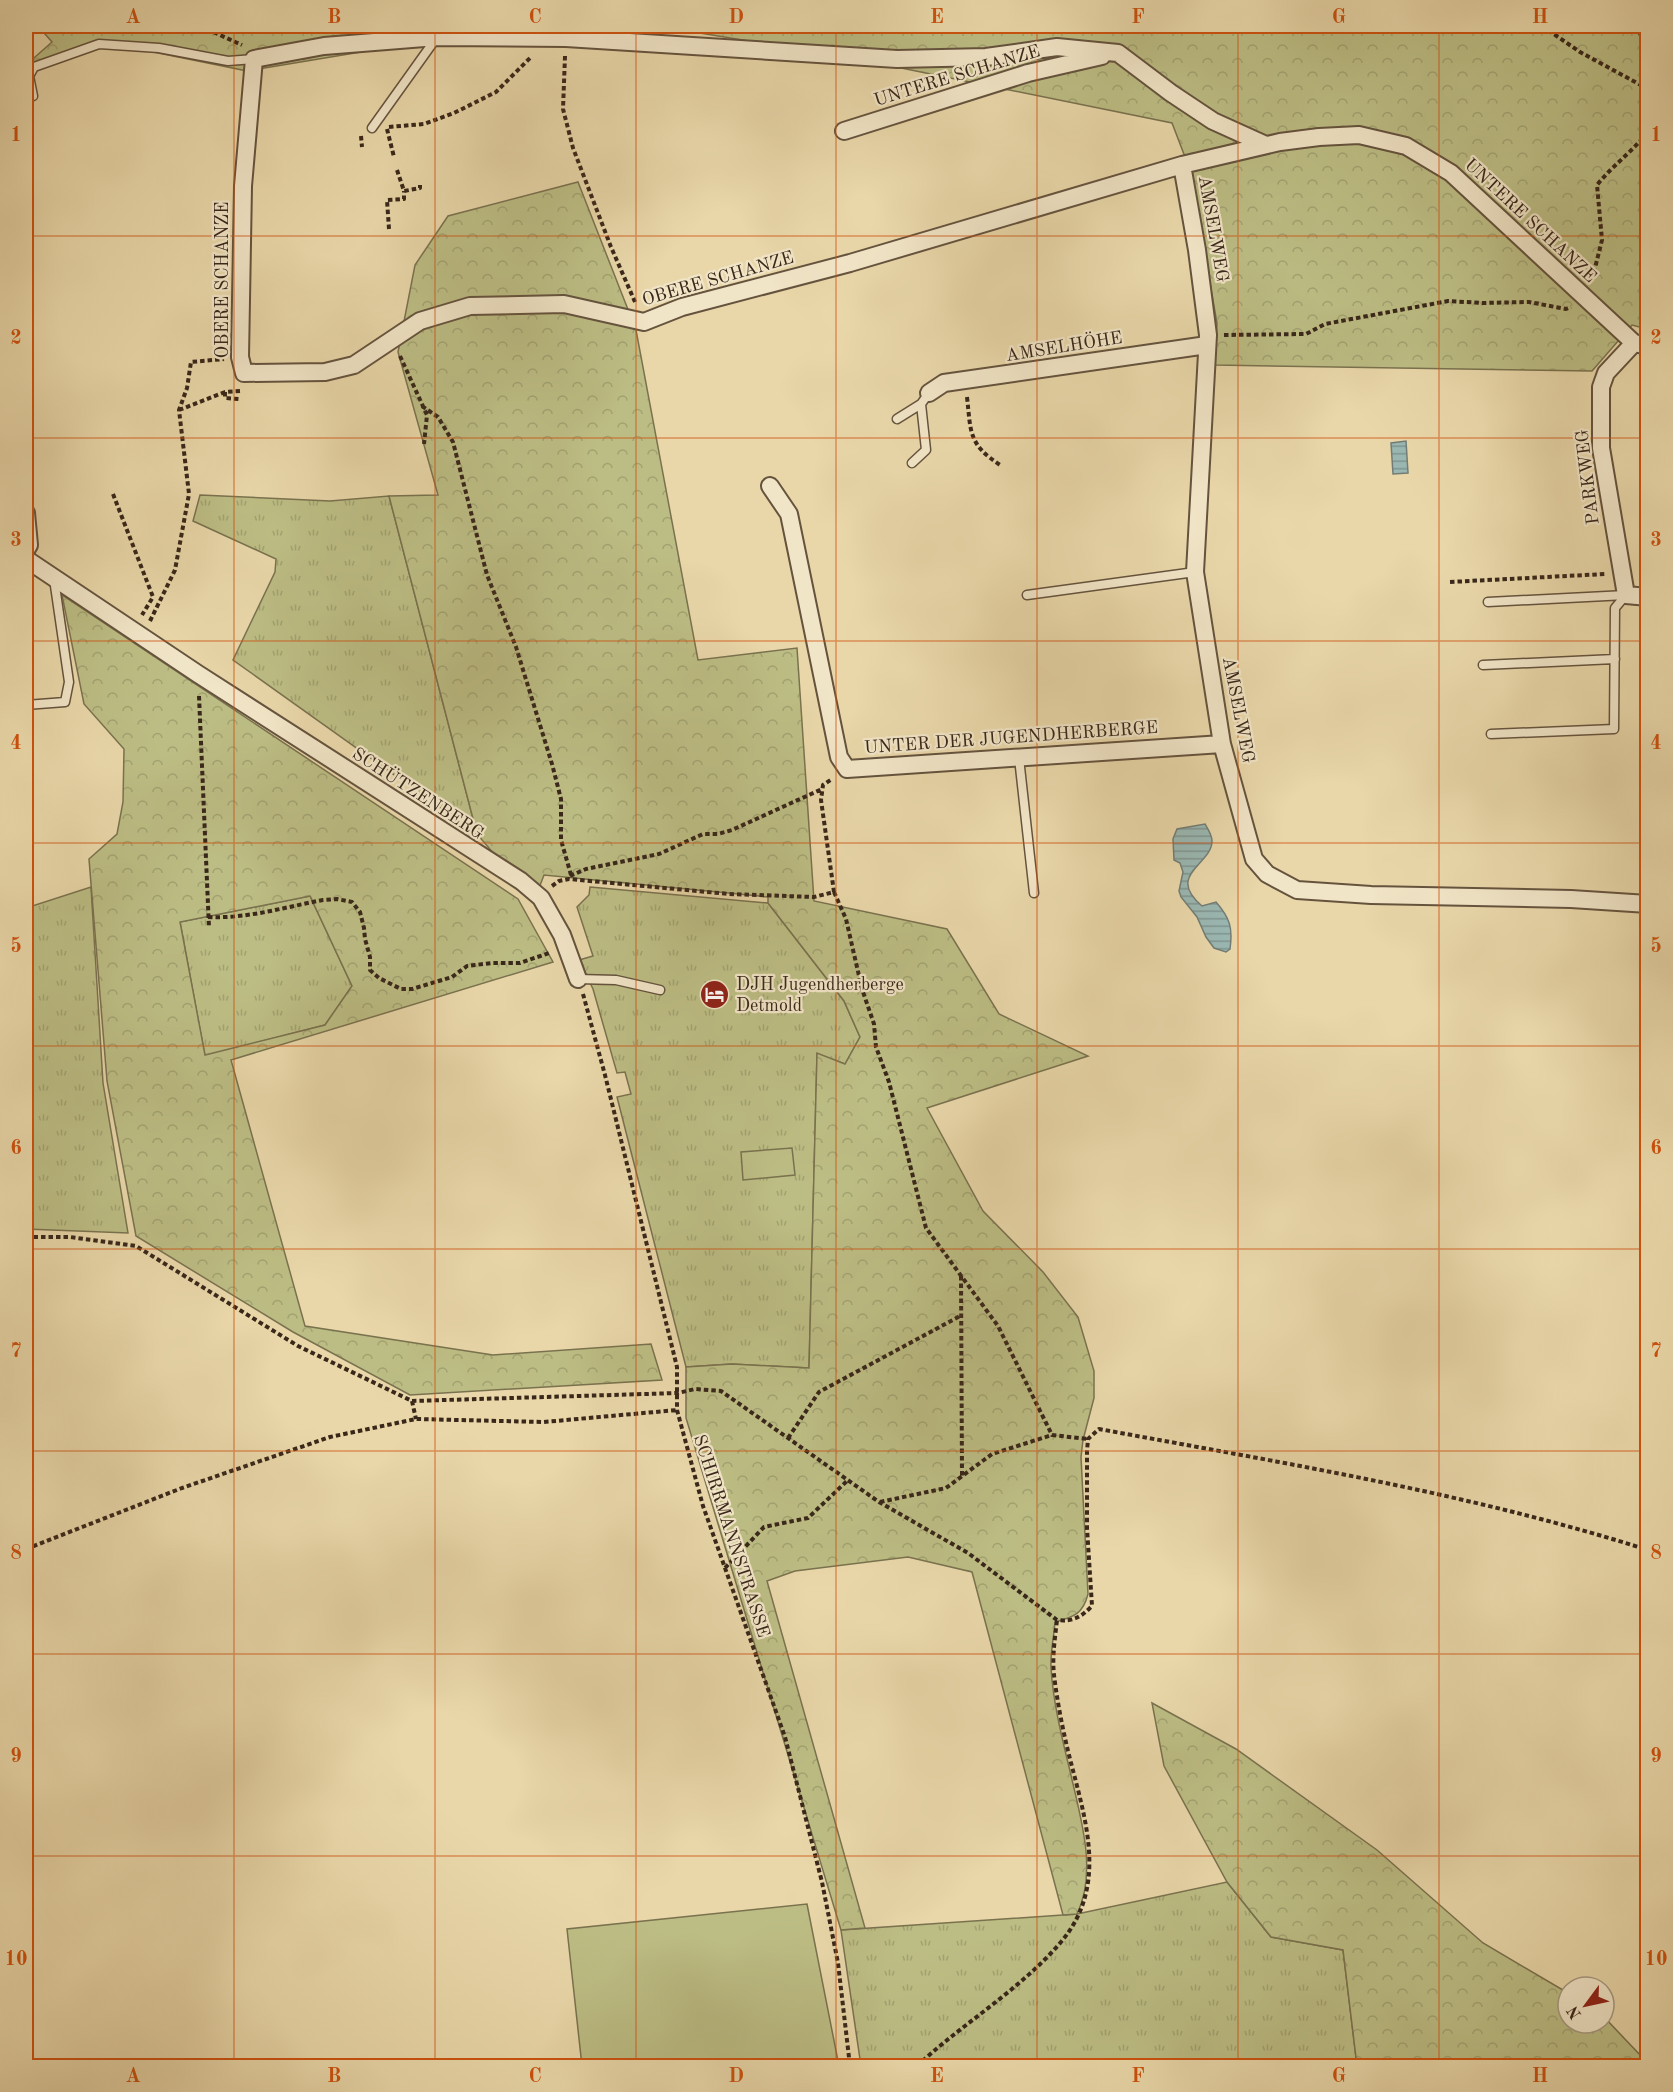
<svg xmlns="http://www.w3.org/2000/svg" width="1673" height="2092" viewBox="0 0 1673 2092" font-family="'Old Standard TT',serif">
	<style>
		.grass { fill: url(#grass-tufts); stroke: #7a724f; stroke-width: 1.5 }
		.forest { fill: url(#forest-crowns); stroke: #7a724f; stroke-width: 1.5; fill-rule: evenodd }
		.garden { fill: #bcbd84; stroke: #7a724f; stroke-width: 1.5 }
		.water { fill: url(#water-rules); stroke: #737d75; stroke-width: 1.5 }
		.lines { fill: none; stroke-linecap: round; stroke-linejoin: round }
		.service-casing { stroke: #65533e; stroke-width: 11 }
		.minor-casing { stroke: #65533e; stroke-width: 20 }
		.path { stroke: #39271a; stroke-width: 4; stroke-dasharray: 4.5 3; stroke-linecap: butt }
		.service { stroke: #f1e5c7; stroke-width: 8 }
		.minor { stroke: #f1e5c7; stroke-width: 16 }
		.grid { fill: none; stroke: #ce520e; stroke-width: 1.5; stroke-opacity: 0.55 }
		.labels { text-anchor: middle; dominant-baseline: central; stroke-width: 4.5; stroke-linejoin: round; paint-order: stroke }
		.street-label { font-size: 18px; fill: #39271a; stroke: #f1e5c7 }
		.poi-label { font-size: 18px; fill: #39271a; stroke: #f1e5c7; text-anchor: start }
		.neatline { fill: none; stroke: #ce520e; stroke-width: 2 }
		.grid-label { font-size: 20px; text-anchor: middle; font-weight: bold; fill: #ce520e }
	</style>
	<defs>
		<pattern id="grass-tufts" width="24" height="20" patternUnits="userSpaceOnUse" patternTransform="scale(1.5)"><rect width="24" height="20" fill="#bcbd84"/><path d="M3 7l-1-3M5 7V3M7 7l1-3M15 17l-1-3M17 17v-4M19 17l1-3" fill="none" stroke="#a2a271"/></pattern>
		<pattern id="forest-crowns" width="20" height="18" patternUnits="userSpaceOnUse" patternTransform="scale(1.5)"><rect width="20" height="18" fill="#bcbd84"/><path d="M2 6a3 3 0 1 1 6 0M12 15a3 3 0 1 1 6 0" fill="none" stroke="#a2a271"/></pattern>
		<pattern id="water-rules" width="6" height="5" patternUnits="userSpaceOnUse" patternTransform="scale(1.5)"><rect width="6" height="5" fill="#9ab7b2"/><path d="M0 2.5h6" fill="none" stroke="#7f9590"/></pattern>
	</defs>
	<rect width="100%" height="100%" fill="#e9d7a9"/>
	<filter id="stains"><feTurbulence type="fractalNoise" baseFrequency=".00333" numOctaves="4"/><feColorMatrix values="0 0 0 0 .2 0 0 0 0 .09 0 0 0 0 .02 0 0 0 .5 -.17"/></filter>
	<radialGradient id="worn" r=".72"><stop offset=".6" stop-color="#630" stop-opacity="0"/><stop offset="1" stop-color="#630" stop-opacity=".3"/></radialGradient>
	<path class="grass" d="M 200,495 L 330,501 L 389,496 L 477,834 L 233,660 L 275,572 L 276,559 L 193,521 Z
		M 91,887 L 103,1083 L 128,1233 L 26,1229 L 26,908 Z
		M 590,887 L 768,903 L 844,1001 L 860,1037 L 845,1064 L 817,1054 L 809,1368 L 732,1364 L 686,1367 L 617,1097 L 631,1094 L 625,1072 L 617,1073 L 593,989 L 579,960 L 593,956 L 577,907 L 589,895 Z
		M 310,896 L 352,986 L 325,1025 L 205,1056 L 180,922 Z
		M 1227,1882 L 1271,1937 L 1343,1950 L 1357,2066 L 861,2066 L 841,1930 L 1077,1914 Z"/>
	<path class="forest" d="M 38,26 L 517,26 L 247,71 L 99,41 L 26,65 L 52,42 Z
		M 657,26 L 1647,26 L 1647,329 L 1632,325 L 1592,371 L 1215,365 L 1217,323 L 1190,170 L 1172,123 L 852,58 Z
		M 578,182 L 636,330 L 698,660 L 797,648 L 814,901 L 947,929 L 999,1014 L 1088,1056 L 927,1108 L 983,1211 L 1043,1272 L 1078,1317 L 1094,1371 L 1094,1398 L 1083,1440 L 1081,1457 L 1088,1594 C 1083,1614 1074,1617 1055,1622 C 1054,1637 1050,1653 1051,1668 C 1053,1702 1062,1738 1070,1771 C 1080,1816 1098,1871 1077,1914 L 1063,1915 L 972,1572 L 908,1557 L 795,1571 L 767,1581 L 865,1928 L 841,1930 L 686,1418 L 686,1367 L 732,1364 L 809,1368 L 817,1053 L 845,1064 L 860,1037 L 844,1001 L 768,903 L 768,897 L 544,875 L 534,901 L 477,834 L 389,496 L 438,495 L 398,352 L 415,265 L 448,216 Z
		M 62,595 L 518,899 L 553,962 L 231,1060 L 305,1326 L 493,1355 L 651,1344 L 662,1380 L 410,1395 L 293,1332 L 136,1236 L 107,1081 L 89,859 L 117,834 L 123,802 L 124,749 L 84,704 ZM 310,896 L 352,986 L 325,1025 L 205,1055 L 180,922 Z
		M 1152,1703 L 1236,1749 L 1377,1850 L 1483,1943 L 1568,1993 L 1568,2023 L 1604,2023 L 1604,2017 L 1641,2056 L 1645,2066 L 1357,2066 L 1343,1950 L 1271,1937 L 1227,1882 L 1164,1766 Z"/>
	<path class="garden" d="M 792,1148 L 795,1175 L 743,1180 L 741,1152 Z
		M 807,1904 L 839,2066 L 582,2066 L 567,1929 Z"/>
	<path class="water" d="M 1406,441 L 1408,473 L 1393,474 L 1391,443 Z
		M 1205,824 C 1208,829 1212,835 1212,841 C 1212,865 1165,874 1202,906 L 1216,902 C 1230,918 1233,928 1230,949 L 1226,952 L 1214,948 L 1206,937 L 1197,917 L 1181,897 L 1179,891 L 1183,872 L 1180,863 L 1174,860 L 1173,839 L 1177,829 Z"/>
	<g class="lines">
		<defs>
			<path id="service" d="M 33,96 L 29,76 L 34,67 L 99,44 L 159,48 L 228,61 L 254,59
				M 372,128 L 437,37 L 423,31 L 393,26
				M 897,419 L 921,404
				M 912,463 L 926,450 L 921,404 L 929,393
				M 1027,595 L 1195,572
				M 1488,602 L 1626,595
				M 1483,665 L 1615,659
				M 26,705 L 65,702 L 69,682 L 54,579
				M 1491,734 L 1614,729 L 1615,608 L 1626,595
				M 1019,758 L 1034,893
				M 578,979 L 616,980 L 660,990"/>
			<path id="minor" d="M 844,131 L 1028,73 L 1102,56
				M 1266,145 L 1213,121 L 1171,93 L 1118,53 L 1057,47 L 986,57 L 897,59 L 566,38 L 437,37 L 324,46 L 254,59 L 243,186 L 240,357 L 244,373 L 325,372 L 354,365 L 420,321 L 470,306 L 564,304 L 644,322 L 682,307 L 850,263 L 1182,165 L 1280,142 L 1319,137 L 1359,135 L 1406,146 L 1451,173 L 1634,343 L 1648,346
				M 1182,165 L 1197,250 L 1208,335 L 1195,572 L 1222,744 L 1254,859 L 1267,874 L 1297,890 L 1371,895 L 1571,899 L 1648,904
				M 1634,343 L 1606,373 L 1601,387 L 1601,448 L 1626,595 L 1648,597
				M 929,393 L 944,383 L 1207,345
				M 770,486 L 789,514 L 839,757 L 847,769 L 1222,744
				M 26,513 L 29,545 L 26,550
				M 26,559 L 198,674 L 521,881 L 541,898 L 562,935 L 578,979"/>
		</defs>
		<use href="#service" class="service-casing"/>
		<use href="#minor" class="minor-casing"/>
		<path class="path" d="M 200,26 L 242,45
			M 1542,26 L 1580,52 L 1648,89
			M 1637,26 L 1648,53
			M 565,56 L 563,109 L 573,148 L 611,247 L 635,302
			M 389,127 L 424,124 L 454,113 L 496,92 L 531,57
			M 387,129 L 394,157
			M 361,136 L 362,147
			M 397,170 L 404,191 L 420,188 L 420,185
			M 389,229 L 387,200 L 404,199 L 404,191
			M 1592,280 L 1602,240 L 1597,185 C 1613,165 1632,152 1648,132
			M 1224,335 L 1306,334 L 1325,324 L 1448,301 L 1483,303 L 1529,302 L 1566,309 L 1571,307
			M 400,356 L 427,415 L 424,444
			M 225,392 L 225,398 L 239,399 L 239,401
			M 967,397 C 971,432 968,444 1000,465
			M 422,406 L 438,417 L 453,442 L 487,575 L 516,647 L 552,764 L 561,799 L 561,840 L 571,875
			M 179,410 L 225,392 L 240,391
			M 113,494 L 153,597 L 142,615
			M 1450,582 L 1605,574
			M 150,621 L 175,570 L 189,494 L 179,410 L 187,388 L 191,362 L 224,359
			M 199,696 L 209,928
			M 570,876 L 586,869 L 659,854 L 703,834 L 718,834 L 732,830 L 822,789
			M 552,886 L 559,881 L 569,879 L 729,894 L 814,897 L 834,892 L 821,800 L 823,785 L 832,779
			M 834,892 L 846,919 L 862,989 L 874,1024 L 876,1047 L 889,1082 L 926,1228 L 998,1326 L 1052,1435 L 1088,1439
			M 208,917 C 247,919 285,907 323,900 L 337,899 L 352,902 L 360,912 L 364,928 L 365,939 L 370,957 L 370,970 L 379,978 L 401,989 L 412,989 L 452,977 L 467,966 L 492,963 L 520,963 L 549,953
			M 583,994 L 605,1075 L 677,1367 L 677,1410 L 703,1506 L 785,1737 L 822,1882 L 838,1963 L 850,2066
			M 26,1237 L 70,1237 L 136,1246 L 298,1346 L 412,1401 L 678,1393 L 695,1389 L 721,1391 L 879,1502 L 968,1553 L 1057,1620 C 1073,1622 1081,1617 1092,1606 L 1087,1528 L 1087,1451 L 1088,1439 L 1099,1429 C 1283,1463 1469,1493 1648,1550
			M 961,1276 L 962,1477
			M 412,1401 L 416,1419
			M 788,1438 L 819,1392 L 962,1315
			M 880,1502 L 946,1488 L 992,1454 L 1052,1435
			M 26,1549 L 182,1488 L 330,1437 L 416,1419 L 544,1422 L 677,1410
			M 725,1568 L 764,1527 L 808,1518 L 848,1480
			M 917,2066 C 963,2023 1020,1990 1061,1942 C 1110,1884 1084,1816 1068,1751 C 1062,1726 1057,1700 1054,1675 C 1052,1657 1055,1638 1057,1620"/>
		<use href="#service" class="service"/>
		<use href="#minor" class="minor"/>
	</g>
	<path class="grid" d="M 234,26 L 234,2066M 435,26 L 435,2066M 636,26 L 636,2066M 836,26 L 836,2066M 1037,26 L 1037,2066M 1238,26 L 1238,2066M 1439,26 L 1439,2066M 26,236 L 1648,236M 26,438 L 1648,438M 26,641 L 1648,641M 26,843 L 1648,843M 26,1046 L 1648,1046M 26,1249 L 1648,1249M 26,1451 L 1648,1451M 26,1654 L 1648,1654M 26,1856 L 1648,1856"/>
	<defs>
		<symbol id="hotel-disc" viewBox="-11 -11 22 22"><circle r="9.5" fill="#8f2418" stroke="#f1e5c7"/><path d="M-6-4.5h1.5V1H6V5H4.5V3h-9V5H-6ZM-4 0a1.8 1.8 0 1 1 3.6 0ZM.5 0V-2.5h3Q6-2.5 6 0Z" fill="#fff"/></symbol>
	</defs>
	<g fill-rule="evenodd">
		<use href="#hotel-disc" x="698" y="978" width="33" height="33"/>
	</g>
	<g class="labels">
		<g class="street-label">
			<text transform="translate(957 76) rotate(-17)">UNTERE SCHANZE</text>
			<text transform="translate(1530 221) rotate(43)">UNTERE SCHANZE</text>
			<text transform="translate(1213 229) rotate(80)">AMSELWEG</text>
			<text transform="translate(718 279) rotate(-16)">OBERE SCHANZE</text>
			<text transform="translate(223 280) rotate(-90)">OBERE SCHANZE</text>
			<text transform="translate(1064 347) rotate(-9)">AMSELHÖHE</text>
			<text transform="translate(1588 477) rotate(-97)">PARKWEG</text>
			<text transform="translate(1238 710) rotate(79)">AMSELWEG</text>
			<text transform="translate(1011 738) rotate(-4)">UNTER DER JUGENDHERBERGE</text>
			<text transform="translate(418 794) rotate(33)">SCHÜTZENBERG</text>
			<text transform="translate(731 1536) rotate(72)">SCHIRRMANNSTRASSE</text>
		</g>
		<g class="poi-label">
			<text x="736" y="985">DJH Jugendherberge<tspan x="736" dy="21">Detmold</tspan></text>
		</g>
	</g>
	<rect width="1673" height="2092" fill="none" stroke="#e9d7a9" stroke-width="66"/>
	<g transform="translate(1586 2005) rotate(237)"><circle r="28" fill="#f1e5c7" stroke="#a79982" stroke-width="1.5"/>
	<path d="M0-4.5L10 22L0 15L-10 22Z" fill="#8f2418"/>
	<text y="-9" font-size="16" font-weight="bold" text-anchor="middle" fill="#39271a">N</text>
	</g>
	<rect x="33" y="33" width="1607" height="2026" class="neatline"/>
	<g class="grid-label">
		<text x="133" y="23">A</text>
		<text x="334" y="23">B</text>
		<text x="535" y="23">C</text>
		<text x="736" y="23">D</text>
		<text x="937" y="23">E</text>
		<text x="1138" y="23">F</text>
		<text x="1339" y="23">G</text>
		<text x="1540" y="23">H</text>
		<text x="16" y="141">1</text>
		<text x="1656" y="141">1</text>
		<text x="16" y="344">2</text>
		<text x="1656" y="344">2</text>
		<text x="16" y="546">3</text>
		<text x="1656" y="546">3</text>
		<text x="16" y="749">4</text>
		<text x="1656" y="749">4</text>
		<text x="16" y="952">5</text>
		<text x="1656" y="952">5</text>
		<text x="16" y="1154">6</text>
		<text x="1656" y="1154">6</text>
		<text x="16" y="1357">7</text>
		<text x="1656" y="1357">7</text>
		<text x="16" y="1559">8</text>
		<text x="1656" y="1559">8</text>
		<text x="16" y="1762">9</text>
		<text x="1656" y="1762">9</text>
		<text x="16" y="1965">10</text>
		<text x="1656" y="1965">10</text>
		<text x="133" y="2082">A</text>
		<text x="334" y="2082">B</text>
		<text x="535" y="2082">C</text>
		<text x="736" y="2082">D</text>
		<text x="937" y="2082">E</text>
		<text x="1138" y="2082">F</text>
		<text x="1339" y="2082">G</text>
		<text x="1540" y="2082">H</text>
	</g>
	<rect width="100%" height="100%" filter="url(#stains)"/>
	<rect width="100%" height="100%" fill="url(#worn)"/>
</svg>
